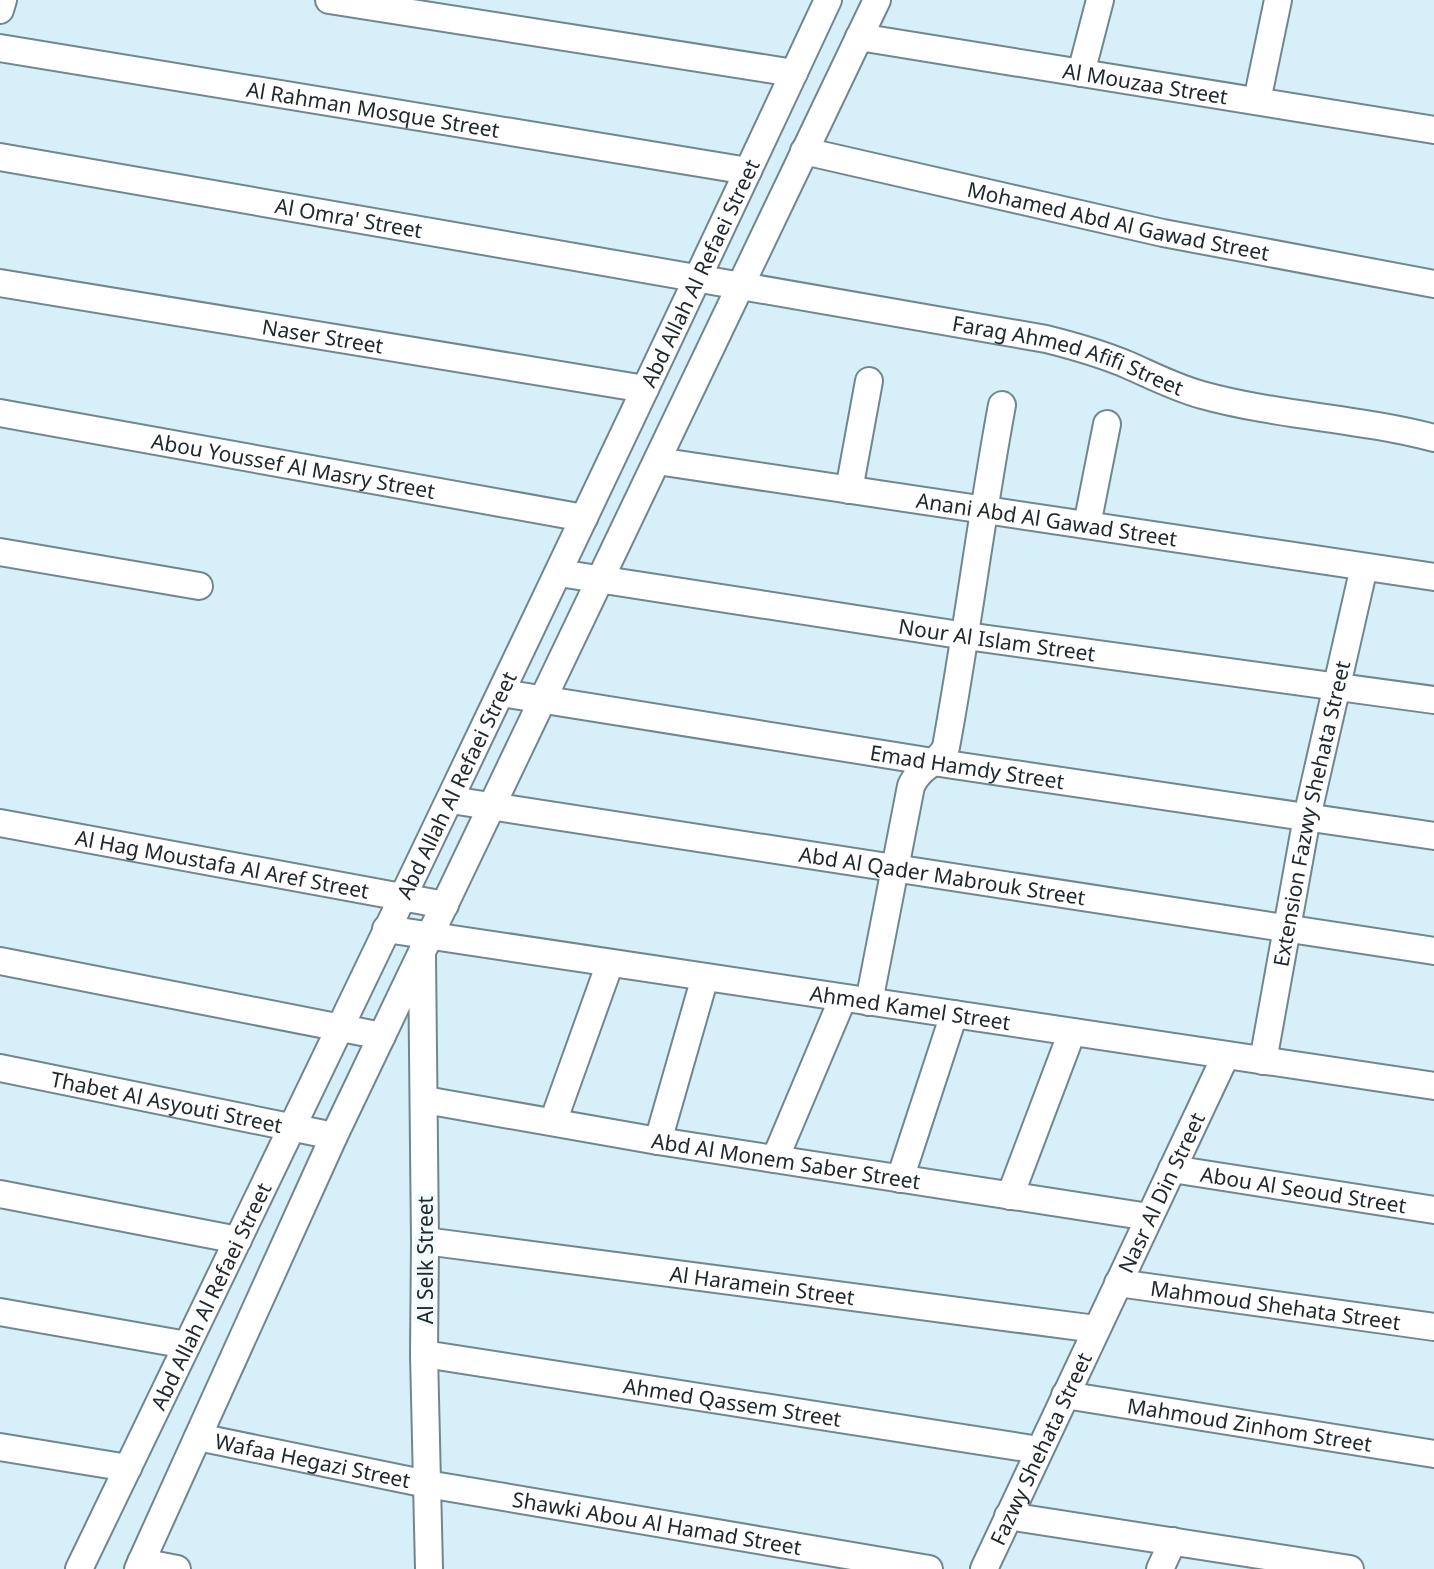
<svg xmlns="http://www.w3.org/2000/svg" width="1434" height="1569" viewBox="0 0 1434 1569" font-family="'Noto Sans',sans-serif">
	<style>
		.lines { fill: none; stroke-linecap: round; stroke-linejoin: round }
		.street-casing { stroke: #71878f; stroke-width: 30 }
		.street { stroke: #fff; stroke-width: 26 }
		.labels { text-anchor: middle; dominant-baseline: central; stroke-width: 7; stroke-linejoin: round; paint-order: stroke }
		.street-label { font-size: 21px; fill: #20292d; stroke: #f0fafd }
	</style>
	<rect width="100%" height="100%" fill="#d7eff8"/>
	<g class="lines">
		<defs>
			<g id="street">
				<path d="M 329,0 L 794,73"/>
				<path d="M 0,10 L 3,0"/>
				<path id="s1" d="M 859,37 L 1434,130"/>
				<path id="s2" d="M 0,48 L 748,171"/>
				<path d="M 1081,73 L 1100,0"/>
				<path d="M 1257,101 L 1278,0"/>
				<path id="s3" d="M 804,151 L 1163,233 L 1434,284"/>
				<path id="s4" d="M 0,157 L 1046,339 C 1074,346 1102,354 1128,365 C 1153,376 1176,388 1202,395 C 1278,416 1358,418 1434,438"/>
				<path id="s5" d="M 0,283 L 645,389"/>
				<path id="s6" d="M 0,413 L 584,518"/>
				<path id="s7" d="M 657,461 L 1434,577"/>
				<path d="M 849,490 L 869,381"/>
				<path d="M 1087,525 L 1107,424"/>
				<path d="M 0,552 L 199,586"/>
				<path id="s8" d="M 559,573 L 966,636 L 1434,700"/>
				<path id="s9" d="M 502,693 L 933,762 L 1434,836"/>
				<path id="s10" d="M 451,800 L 1434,951"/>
				<path id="s11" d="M 0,823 L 445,905"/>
				<path id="s12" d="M 386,929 L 1434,1086"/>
				<path d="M 422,956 L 425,1241 L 424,1354 L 429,1569"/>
				<path d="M 0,961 L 382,1036"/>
				<path d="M 869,1002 L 911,786 C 921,764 938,765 946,747 C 967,633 981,518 1002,405"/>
				<path id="s13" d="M 1263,1061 L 1307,817 L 1364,567"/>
				<path id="s14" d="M 0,1068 L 334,1136"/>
				<path id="s15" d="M 425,1100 L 658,1141 L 1149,1217"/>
				<path d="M 553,1122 L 610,963"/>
				<path d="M 658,1141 L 705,977"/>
				<path d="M 775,1159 L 843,998"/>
				<path id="s16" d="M 1172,1169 L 1434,1210"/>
				<path d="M 900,1179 L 954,1014"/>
				<path d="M 0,1194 L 238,1240"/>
				<path d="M 1010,1196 L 1072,1032"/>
				<path id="s17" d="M 425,1241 L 1096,1329"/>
				<path id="s18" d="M 1118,1283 L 1434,1327"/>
				<path d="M 0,1312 L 187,1345"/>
				<path id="s19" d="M 424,1354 L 1039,1450"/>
				<path id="s20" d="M 1065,1395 L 1434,1454"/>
				<path id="s21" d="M 198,1437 L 427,1484 L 929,1569"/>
				<path d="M 0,1447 L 128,1468"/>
				<path d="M 1008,1516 L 1350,1569"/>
				<path d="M 141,1562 L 177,1569"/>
				<path id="s22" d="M 79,1569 C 331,1047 583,525 828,0"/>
				<path d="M 138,1569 L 334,1136 L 877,0"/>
				<path id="s23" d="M 984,1569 L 1226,1055"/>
				<path d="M 1160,1569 L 1173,1541"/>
			</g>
		</defs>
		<use href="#street" class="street-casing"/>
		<use href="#street" class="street"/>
	</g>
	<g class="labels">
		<g class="street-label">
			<text stroke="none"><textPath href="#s1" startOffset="290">Al Mouzaa Street</textPath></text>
			<text stroke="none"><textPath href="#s2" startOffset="378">Al Rahman Mosque Street</textPath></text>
			<text stroke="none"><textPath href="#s4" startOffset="354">Al Omra' Street</textPath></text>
			<text stroke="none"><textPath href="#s3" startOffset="322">Mohamed Abd Al Gawad Street</textPath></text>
			<text stroke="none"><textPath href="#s22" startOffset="1437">Abd Allah Al Refaei Street</textPath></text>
			<text stroke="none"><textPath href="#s5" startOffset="327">Naser Street</textPath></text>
			<text stroke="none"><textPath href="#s4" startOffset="1087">Farag Ahmed Afifi Street</textPath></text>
			<text stroke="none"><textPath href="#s6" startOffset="298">Abou Youssef Al Masry Street</textPath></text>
			<text stroke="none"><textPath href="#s7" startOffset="394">Anani Abd Al Gawad Street</textPath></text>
			<text stroke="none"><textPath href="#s8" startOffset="443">Nour Al Islam Street</textPath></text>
			<text stroke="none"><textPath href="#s9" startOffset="471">Emad Hamdy Street</textPath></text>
			<text stroke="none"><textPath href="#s22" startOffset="870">Abd Allah Al Refaei Street</textPath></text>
			<text stroke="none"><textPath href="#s13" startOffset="252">Extension Fazwy Shehata Street</textPath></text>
			<text stroke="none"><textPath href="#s11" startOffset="226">Al Hag Moustafa Al Aref Street</textPath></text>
			<text stroke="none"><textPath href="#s10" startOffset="497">Abd Al Qader Mabrouk Street</textPath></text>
			<text stroke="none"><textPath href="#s12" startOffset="530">Ahmed Kamel Street</textPath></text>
			<text stroke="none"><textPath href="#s14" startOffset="170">Thabet Al Asyouti Street</textPath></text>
			<text stroke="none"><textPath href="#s15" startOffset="366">Abd Al Monem Saber Street</textPath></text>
			<text stroke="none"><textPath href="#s16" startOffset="133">Abou Al Seoud Street</textPath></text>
			<text stroke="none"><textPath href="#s23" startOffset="416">Nasr Al Din Street</textPath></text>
			<text transform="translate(425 1260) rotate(-90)">Al Selk Street</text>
			<text stroke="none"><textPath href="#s17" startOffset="340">Al Haramein Street</textPath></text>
			<text stroke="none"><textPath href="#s22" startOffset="303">Abd Allah Al Refaei Street</textPath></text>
			<text stroke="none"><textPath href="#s18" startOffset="159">Mahmoud Shehata Street</textPath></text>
			<text stroke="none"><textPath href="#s19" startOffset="312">Ahmed Qassem Street</textPath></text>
			<text stroke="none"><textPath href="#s20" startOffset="187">Mahmoud Zinhom Street</textPath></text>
			<text stroke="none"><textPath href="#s23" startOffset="133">Fazwy Shehata Street</textPath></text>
			<text stroke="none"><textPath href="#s21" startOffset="117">Wafaa Hegazi Street</textPath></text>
			<text stroke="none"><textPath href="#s21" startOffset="467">Shawki Abou Al Hamad Street</textPath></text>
		</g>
	</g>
</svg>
